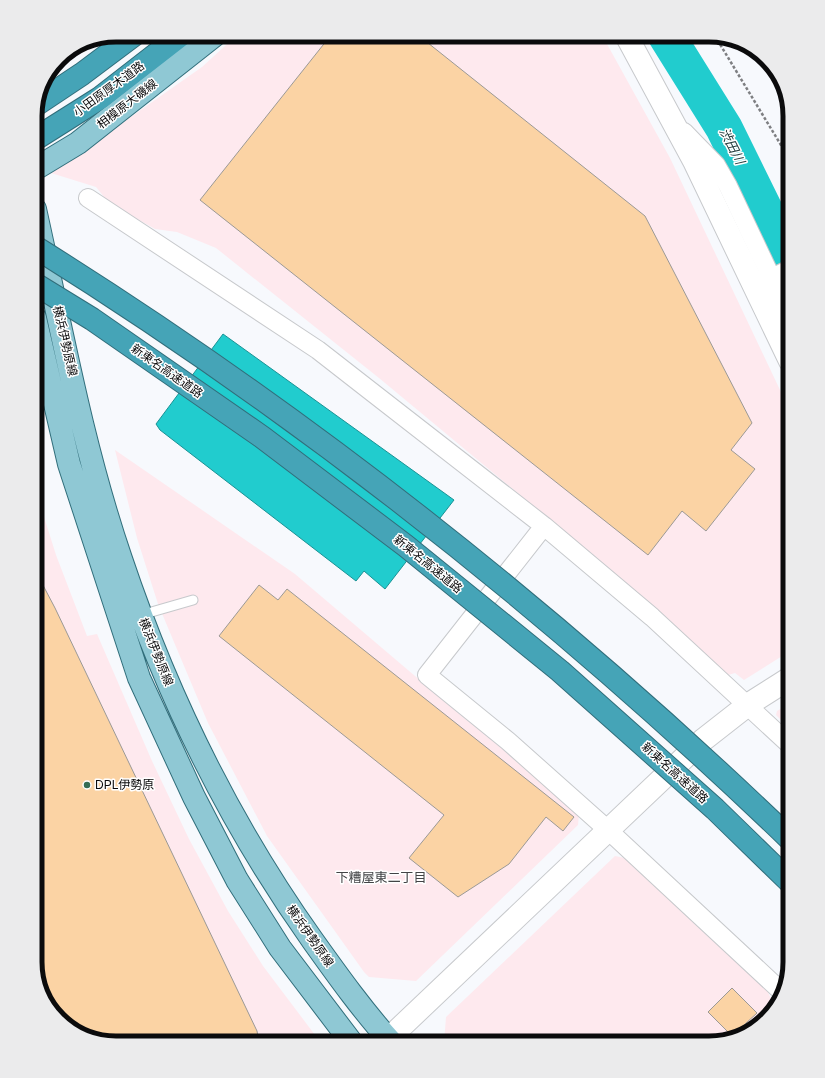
<svg xmlns="http://www.w3.org/2000/svg" width="825" height="1078" viewBox="0 0 825 1078" font-family="Arial,'Noto Sans JP',sans-serif">
	<style>
		.industrial { fill: #fee9ee }
		.water { fill: #21ccce; stroke: #1a9294 }
		.lines { fill: none; stroke-linecap: round; stroke-linejoin: round }
		.river { stroke: #21ccce; stroke-width: 37 }
		.building { fill: #fbd3a4; stroke: #9b9996 }
		.service-casing { stroke: #c7c9cc; stroke-width: 11 }
		.minor-casing { stroke: #c7c9cc; stroke-width: 20 }
		.tertiary-casing { stroke: #c7c9cc; stroke-width: 24 }
		.primary-casing { stroke: #316e7b; stroke-width: 24 }
		.motorway-casing { stroke: #316e7b; stroke-width: 24 }
		.path { stroke: #7e7f82; stroke-width: 2.5; stroke-dasharray: 3 2; stroke-linecap: butt }
		.service { stroke: #fff; stroke-width: 9 }
		.minor { stroke: #fff; stroke-width: 18 }
		.tertiary { stroke: #fff; stroke-width: 22 }
		.primary { stroke: #8fc8d4; stroke-width: 22 }
		.motorway { stroke: #45a4b7; stroke-width: 22 }
		.motorway-bridge-casing { stroke: #316e7b; stroke-width: 24; stroke-linecap: butt }
		.motorway-bridge { stroke: #45a4b7; stroke-width: 22 }
		.poi-dot { fill: #356d55; stroke: #fff; stroke-width: 1.5 }
		.labels { text-anchor: middle; dominant-baseline: central; stroke-width: 3; stroke-linejoin: round; paint-order: stroke }
		.street-label { font-size: 12px; fill: #0b0b0c; stroke: #fff }
		.poi-label { font-size: 12px; fill: #0b0b0c; stroke: #fff; text-anchor: start }
		.water-label { font-size: 13px; font-style: italic; fill: #253e3e; stroke: #fff }
		.neighbourhood-label { font-size: 13px; fill: #424446; stroke: #fff }
		.rim { fill: none; stroke: #0b0b0c; stroke-width: 5 }
	</style>
	<rect width="100%" height="100%" fill="#f7f9fd"/>
	<path class="industrial" d="M 237,35 L 602,35 L 670,158 L 790,411 L 790,651 L 744,680 L 735,673 L 728,675 L 549,519 L 379,378 L 216,248 L 177,232 L 155,229 L 109,203 L 96,187 L 51,173 L 202,67 Z
		M 115,450 L 295,574 L 415,676 L 502,746 L 579,814 L 578,825 L 416,981 L 369,977 L 364,972 L 267,836 L 208,723 L 158,604 L 137,538 Z
		M 35,488 L 56,555 L 87,636 L 97,634 L 152,761 L 189,839 L 228,911 L 263,966 L 315,1035 L 315,1043 L 116,1043 L 76,1032 L 49,1007 L 35,962 Z
		M 790,703 L 790,729 L 776,715 L 777,711 Z
		M 615,856 L 625,858 L 765,986 L 773,1003 L 779,1002 L 754,1029 L 709,1043 L 444,1043 L 446,1017 Z"/>
	<path class="water" d="M 223,334 L 454,500 L 385,589 L 364,571 L 356,581 L 160,430 L 156,424 Z"/>
	<g class="lines">
		<path class="river" d="M 666,35 L 724,128 L 790,262"/>
	</g>
	<path class="building" d="M 331,35 L 418,35 L 645,216 L 752,423 L 731,450 L 755,469 L 706,531 L 682,511 L 648,555 L 200,200 Z
		M 35,570 L 55,608 L 257,1031 L 259,1043 L 116,1043 L 76,1032 L 49,1007 L 35,962 Z
		M 259,585 L 278,600 L 287,589 L 574,817 L 563,831 L 546,817 L 509,864 L 458,897 L 409,858 L 444,815 L 219,636 Z
		M 732,988 L 757,1013 L 732,1036 L 708,1012 Z"/>
	<g class="lines">
		<defs>
			<path id="service" d="M 141,615 L 193,600"/>
			<path id="minor" d="M 684,132 L 716,165 L 728,186 L 790,317
				M 88,198 L 318,350 L 368,389 L 544,526 L 652,617 L 790,745
				M 772,278 L 790,269
				M 544,526 L 427,675 L 508,741 L 608,830 L 782,992"/>
			<path id="tertiary" d="M 626,35 L 694,161 L 790,361
				M 384,1043 L 703,740 L 749,704 L 790,678"/>
			<path id="primary" d="M 35,169 L 78,143 L 215,35
				M 35,209 C 61,326 82,445 121,559 C 167,696 229,823 313,941 C 338,976 363,1011 392,1043
				M 35,318 L 69,464 L 139,678 L 194,797 L 237,880 L 280,948 L 352,1043"/>
			<path id="motorway" d="M 37,104 L 82,74 L 134,35
				M 35,139 L 100,98 L 181,35"/>
		</defs>
		<use href="#service" class="service-casing"/>
		<use href="#minor" class="minor-casing"/>
		<use href="#tertiary" class="tertiary-casing"/>
		<use href="#primary" class="primary-casing"/>
		<use href="#motorway" class="motorway-casing"/>
		<path class="path" d="M 715,36 L 790,160"/>
		<use href="#service" class="service"/>
		<use href="#minor" class="minor"/>
		<use href="#tertiary" class="tertiary"/>
		<use href="#primary" class="primary"/>
		<use href="#motorway" class="motorway"/>
		<defs>
			<path id="motorway-bridge" d="M 35,247 C 307,417 559,617 790,839
				M 35,284 L 92,319 L 262,437 L 406,546 L 560,671 L 715,809 L 790,882"/>
		</defs>
		<use href="#motorway-bridge" class="motorway-bridge-casing"/>
		<use href="#motorway-bridge" class="motorway-bridge"/>
	</g>
	<circle class="poi-dot" cx="87" cy="785" r="4"/>
	<g class="labels">
		<g class="street-label">
			<text transform="translate(109 89) rotate(-36)">小田原厚木道路</text>
			<text transform="translate(127 104) rotate(-38)">相模原大磯線</text>
			<text transform="translate(65 341) rotate(77)">横浜伊勢原線</text>
			<text transform="translate(167 371) rotate(35)">新東名高速道路</text>
			<text transform="translate(428 564) rotate(39)">新東名高速道路</text>
			<text transform="translate(156 652) rotate(68)">横浜伊勢原線</text>
			<text transform="translate(675 773) rotate(42)">新東名高速道路</text>
			<text transform="translate(310 936) rotate(55)">横浜伊勢原線</text>
		</g>
		<g class="poi-label">
			<text x="95" y="785">DPL伊勢原</text>
		</g>
		<g class="water-label">
			<text transform="translate(732 146) rotate(63)">渋田川</text>
		</g>
		<g class="neighbourhood-label">
			<text x="381" y="877">下糟屋東二丁目</text>
		</g>
	</g>
	<path d="M0 0H825V1078H0ZM116 42H709A74 74 0 0 1 783 116V962A74 74 0 0 1 709 1036H116A74 74 0 0 1 42 962V116A74 74 0 0 1 116 42Z" fill="#ebebec" fill-rule="evenodd"/>
	<path class="rim" d="M116 42H709A74 74 0 0 1 783 116V962A74 74 0 0 1 709 1036H116A74 74 0 0 1 42 962V116A74 74 0 0 1 116 42Z"/>
</svg>
